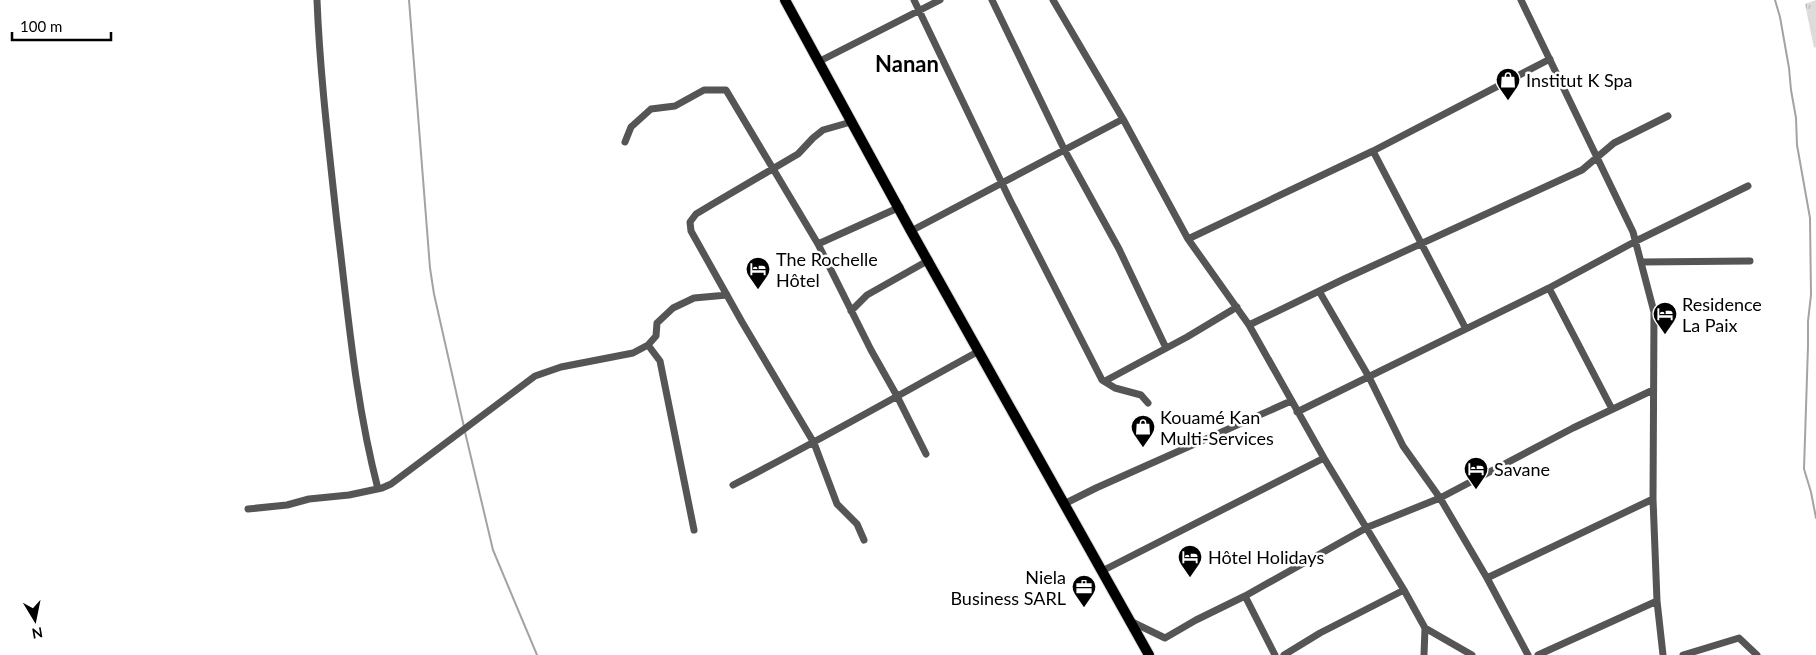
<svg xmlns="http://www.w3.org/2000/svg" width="1816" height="655" viewBox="0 0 1816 655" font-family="Lato,sans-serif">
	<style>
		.grass { fill: url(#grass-tufts) }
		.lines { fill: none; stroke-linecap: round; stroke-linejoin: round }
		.stream { stroke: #a3a3a3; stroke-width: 2 }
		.highway-casing { stroke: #dbdbdb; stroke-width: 12 }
		.minor { stroke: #555; stroke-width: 7 }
		.highway { stroke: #000; stroke-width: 10 }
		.labels { text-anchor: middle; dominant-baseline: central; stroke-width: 5; stroke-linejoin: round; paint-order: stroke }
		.poi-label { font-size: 18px; fill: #000; stroke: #fff; text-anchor: start }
		.district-label { font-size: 22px; font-weight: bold; fill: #000; stroke: #fff }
	</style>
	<defs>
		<pattern id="grass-tufts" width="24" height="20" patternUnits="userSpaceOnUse" patternTransform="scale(1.25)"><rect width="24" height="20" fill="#dcdcdc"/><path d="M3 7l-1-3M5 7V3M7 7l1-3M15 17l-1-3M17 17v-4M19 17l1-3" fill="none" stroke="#bbb"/></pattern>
	</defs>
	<rect width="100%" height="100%" fill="#fff"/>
	<path class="grass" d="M 1816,0 L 1816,47 L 1814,48 L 1805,4 Z"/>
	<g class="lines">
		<path class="stream" d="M 409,0 L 430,268 L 434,294 L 464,427
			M 1775,0 L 1780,17 L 1789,68 L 1791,90 L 1796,118 L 1797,145 L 1810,218 L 1811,295 L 1808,321 L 1808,346 L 1804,469 L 1811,492 L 1816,518
			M 465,432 L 493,550 L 537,655"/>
		<defs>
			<path id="highway" d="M 785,0 L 911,231 L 1149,655"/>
		</defs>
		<use href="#highway" class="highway-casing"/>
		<path class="minor" d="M 317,0 C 320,75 329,149 337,223 C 348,312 355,401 378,489
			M 914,0 L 1010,200 L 1102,380 L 1115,388 L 1141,395 L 1148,403
			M 992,0 L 1065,151 L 1119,249 L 1166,348
			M 1053,0 L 1123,119 L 1188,239 L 1249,325 L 1324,458 L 1404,590 L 1425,628 L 1424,655
			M 1521,0 L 1633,232 L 1654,312 L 1653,499 L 1657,601 L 1663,655
			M 818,62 L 940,0
			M 851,122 L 823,130 L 813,138 L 798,154 L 711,205 L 696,214 L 690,222 L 691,231 L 742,322 L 814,443 L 837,504 L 857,524 L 864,540
			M 625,142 L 631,127 L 651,109 L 675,106 L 704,90 L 726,90 L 818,244 L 871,350 L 897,396 L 926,454
			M 1373,151 L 1466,329
			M 911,231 L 1123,119
			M 1188,239 L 1373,151 L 1550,59
			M 818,244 L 900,207
			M 1642,262 L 1750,261
			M 1549,288 L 1612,409
			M 1319,291 L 1369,377 L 1403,446 L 1440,498 L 1487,578 L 1528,655
			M 851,311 L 867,295 L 929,260
			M 1249,325 L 1344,279 L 1582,170 L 1614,143 L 1668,116
			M 648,345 L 660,361 L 694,530
			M 1105,381 L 1187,337 L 1237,307
			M 1297,412 L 1549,288 L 1636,241 L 1748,186
			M 733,485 C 816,442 897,396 979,351
			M 1064,504 L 1096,488 L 1291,401
			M 248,509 L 287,505 L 309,499 L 349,495 L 382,488 L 391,484 L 535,376 L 561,367 L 633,353 L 648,345 L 656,336 L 657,323 L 673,308 L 694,298 L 727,295
			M 1102,571 L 1324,458
			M 1487,578 L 1653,499
			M 1245,596 L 1275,655
			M 1130,621 L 1165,638 L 1196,620 L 1245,596 L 1368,527 L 1440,498 L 1573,428 L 1653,390
			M 1425,628 L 1472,655
			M 1284,655 L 1320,633 L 1404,590
			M 1538,655 L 1657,601
			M 1683,655 L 1739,638 L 1757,655"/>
		<use href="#highway" class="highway"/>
	</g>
	<defs>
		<symbol id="shop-pin" viewBox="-11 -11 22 30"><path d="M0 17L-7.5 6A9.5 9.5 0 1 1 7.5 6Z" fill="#000" stroke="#fff"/><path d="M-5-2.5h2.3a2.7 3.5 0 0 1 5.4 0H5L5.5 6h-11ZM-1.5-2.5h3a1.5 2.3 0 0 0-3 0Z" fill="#fff"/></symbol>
		<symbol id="hotel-pin" viewBox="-11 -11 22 30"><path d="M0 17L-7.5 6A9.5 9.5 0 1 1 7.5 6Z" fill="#000" stroke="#fff"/><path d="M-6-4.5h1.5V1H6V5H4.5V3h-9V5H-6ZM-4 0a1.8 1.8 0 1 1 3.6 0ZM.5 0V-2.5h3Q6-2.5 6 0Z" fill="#fff"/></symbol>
		<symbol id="office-pin" viewBox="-11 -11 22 30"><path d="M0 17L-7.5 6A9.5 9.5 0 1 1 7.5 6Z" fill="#000" stroke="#fff"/><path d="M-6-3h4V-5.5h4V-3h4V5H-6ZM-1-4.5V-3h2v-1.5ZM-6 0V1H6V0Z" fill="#fff"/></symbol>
	</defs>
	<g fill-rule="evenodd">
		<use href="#shop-pin" x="1494" y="66" width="28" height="38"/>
		<use href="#hotel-pin" x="744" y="255" width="28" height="38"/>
		<use href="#hotel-pin" x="1651" y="300" width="28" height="38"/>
		<use href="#shop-pin" x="1129" y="413" width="28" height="38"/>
		<use href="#hotel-pin" x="1462" y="455" width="28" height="38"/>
		<use href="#hotel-pin" x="1176" y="543" width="28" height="38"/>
		<use href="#office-pin" x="1070" y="573" width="28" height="38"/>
	</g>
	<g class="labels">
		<g class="poi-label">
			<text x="1526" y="80">Institut K Spa</text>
			<text x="776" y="259">The Rochelle<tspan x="776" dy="21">Hôtel</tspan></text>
			<text x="1682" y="304">Residence<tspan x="1682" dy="21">La Paix</tspan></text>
			<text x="1160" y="417">Kouamé Kan<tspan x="1160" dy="21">Multi-Services</tspan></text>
			<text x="1494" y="469">Savane</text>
			<text x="1208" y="557">Hôtel Holidays</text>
			<text x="1066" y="577" text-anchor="end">Niela<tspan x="1066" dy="21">Business SARL</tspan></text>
		</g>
		<g class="district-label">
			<text x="907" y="63">Nanan</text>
		</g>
	</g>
	<g transform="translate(35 620) rotate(170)" stroke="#ffffff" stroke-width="4" paint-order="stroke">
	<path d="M0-4L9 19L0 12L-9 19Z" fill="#000000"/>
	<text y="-8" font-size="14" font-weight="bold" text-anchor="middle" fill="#000000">N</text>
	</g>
	<path d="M12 32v8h99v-8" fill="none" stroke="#000000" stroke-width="2.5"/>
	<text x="20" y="32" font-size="15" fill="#000000" stroke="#ffffff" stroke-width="4" paint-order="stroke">100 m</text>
</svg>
